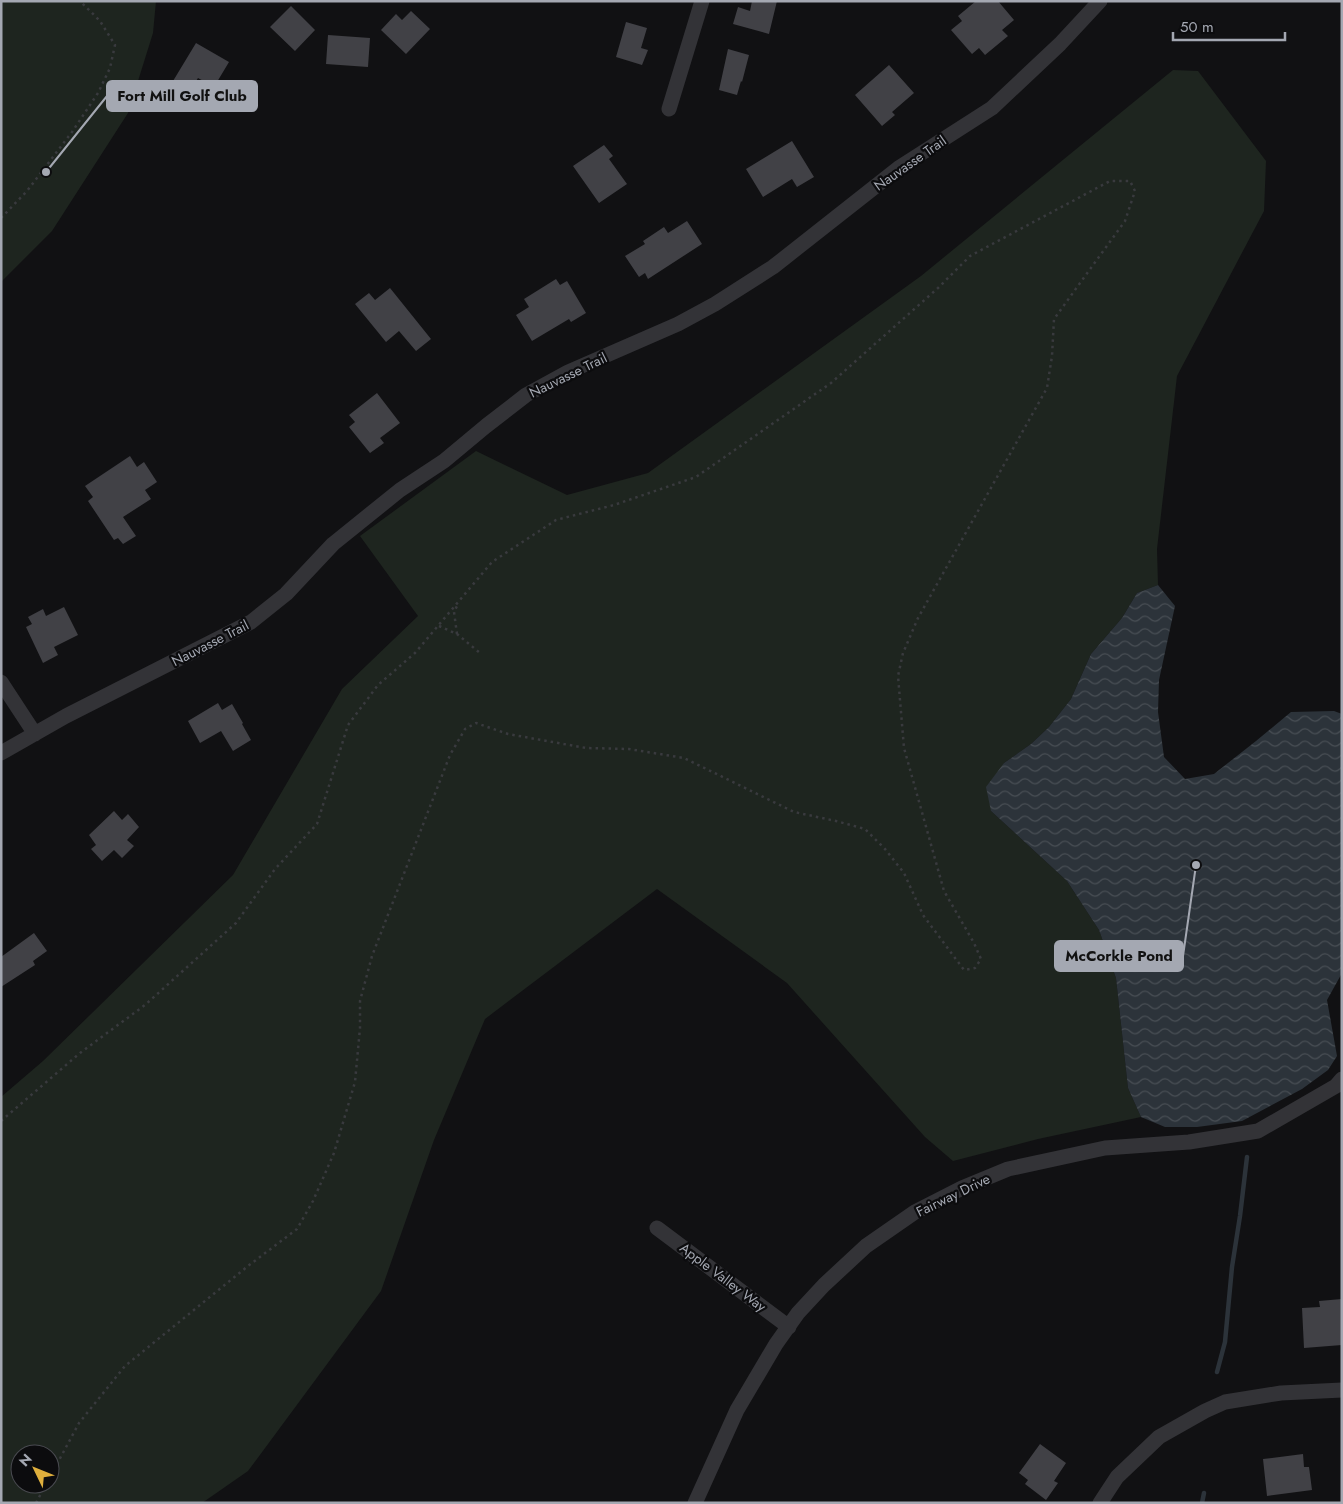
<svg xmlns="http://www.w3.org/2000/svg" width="1343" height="1504" viewBox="0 0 1343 1504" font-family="Jost,sans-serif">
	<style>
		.green { fill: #1e251f; fill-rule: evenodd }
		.water { fill: url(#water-waves) }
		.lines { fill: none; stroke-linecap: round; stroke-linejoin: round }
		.stream { stroke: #2c333a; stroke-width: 4.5 }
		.building { fill: #414146 }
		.path { stroke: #393a3e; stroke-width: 2.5; stroke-dasharray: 2.5 4; stroke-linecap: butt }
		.minor { stroke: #333337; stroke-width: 15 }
		.labels { text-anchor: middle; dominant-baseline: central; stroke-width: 4.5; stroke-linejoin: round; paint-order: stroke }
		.street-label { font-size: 14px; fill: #a4a8b2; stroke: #0c0c0e }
		.leader { fill: none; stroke: #a4a8b2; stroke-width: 2 }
		.callout-dot { fill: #a4a8b2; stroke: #0c0c0e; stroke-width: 2 }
		.callout { fill: #a4a8b2; stroke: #a4a8b2; stroke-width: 2 }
		.callout-label { font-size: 15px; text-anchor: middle; font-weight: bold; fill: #111 }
	</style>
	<defs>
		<pattern id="water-waves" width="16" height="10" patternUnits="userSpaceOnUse" patternTransform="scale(1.25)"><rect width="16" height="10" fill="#2c333a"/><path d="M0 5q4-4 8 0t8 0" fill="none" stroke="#484e54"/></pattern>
	</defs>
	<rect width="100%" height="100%" fill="#111113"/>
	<path class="green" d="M 1,1 L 156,1 L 153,33 L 128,113 L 52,231 L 1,282 Z
		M 1173,70 L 1198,71 L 1266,161 L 1264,211 L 1177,376 L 1157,549 L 1158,585 L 1137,593 L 1122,618 L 1091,654 L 1071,699 L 1049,727 L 1031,744 L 1004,763 L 991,811 L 1067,881 L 1099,930 L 1116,978 L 1128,1088 L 1141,1117 L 1038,1139 L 953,1161 L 925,1137 L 787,983 L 657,889 L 485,1019 L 434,1140 L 381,1291 L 248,1471 L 202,1503 L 1,1503 L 1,1097 L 43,1061 L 233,875 L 342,689 L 418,616 L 360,536 L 476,451 L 567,495 L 648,473 L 921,276 ZM 20,1454 L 50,1454 L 50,1484 L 20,1484 Z"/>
	<path class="water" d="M 1158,585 L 1175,606 L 1159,680 L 1158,712 L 1164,757 L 1185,779 L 1214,774 L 1256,741 L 1291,712 L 1334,711 L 1342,714 L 1342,973 L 1327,1000 L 1337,1056 L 1328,1070 L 1302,1089 L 1242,1121 L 1197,1127 L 1165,1127 L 1141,1117 L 1128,1088 L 1116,978 L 1099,930 L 1067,881 L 991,811 L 986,787 L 1004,763 L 1031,744 L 1049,727 L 1071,699 L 1091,654 L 1122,618 L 1137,593 Z"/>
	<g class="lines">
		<path class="stream" d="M 1217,1372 L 1225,1342 L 1232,1267 L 1240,1216 L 1247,1157
			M 1202,1503 L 1204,1493"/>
	</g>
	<path class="building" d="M 752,1 L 777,1 L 769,34 L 733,24 L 738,7 L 750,11 Z
		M 976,1 L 998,1 L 1014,20 L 1002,30 L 1008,36 L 985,55 L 979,48 L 972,54 L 951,30 L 962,21 L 958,16 Z
		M 291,6 L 315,30 L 295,51 L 270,27 Z
		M 411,11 L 430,29 L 406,54 L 381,30 L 396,14 L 402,20 Z
		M 626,22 L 647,28 L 641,48 L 648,50 L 642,65 L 616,57 Z
		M 328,35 L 370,38 L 368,67 L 326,64 Z
		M 196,43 L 229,62 L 214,87 L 198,78 L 187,96 L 170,86 Z
		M 728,49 L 749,55 L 742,82 L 741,81 L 737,95 L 719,90 Z
		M 889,65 L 914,93 L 892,112 L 895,115 L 882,126 L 855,95 Z
		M 792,141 L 814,177 L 797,187 L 792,179 L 763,197 L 746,169 Z
		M 604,145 L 613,156 L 609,159 L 627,184 L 599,203 L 573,166 Z
		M 687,221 L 702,244 L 648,279 L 645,273 L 639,277 L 625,256 L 645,244 L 643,241 L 664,227 L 668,233 Z
		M 556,279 L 560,285 L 567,281 L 586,313 L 571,322 L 569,319 L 532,341 L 516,315 L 529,307 L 524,299 Z
		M 390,288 L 431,339 L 416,351 L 399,331 L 386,342 L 355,304 L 369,293 L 375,300 Z
		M 377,393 L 400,423 L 380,438 L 384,443 L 370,453 L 349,427 L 355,422 L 349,415 Z
		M 130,456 L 137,467 L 144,462 L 157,482 L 145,490 L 151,499 L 123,517 L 136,536 L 123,544 L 118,538 L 114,540 L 88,501 L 93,497 L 85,486 Z
		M 64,607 L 78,635 L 54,647 L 58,655 L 43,663 L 26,627 L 32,624 L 28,617 L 43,609 L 46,616 Z
		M 218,703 L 222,710 L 232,704 L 243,723 L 242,724 L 251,740 L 233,751 L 221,731 L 200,743 L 188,721 Z
		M 114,811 L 122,820 L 128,814 L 139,827 L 127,840 L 134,846 L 122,858 L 114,850 L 102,861 L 91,849 L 96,845 L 89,835 Z
		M 34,933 L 47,951 L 33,961 L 35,965 L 1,987 L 1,957 Z
		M 1342,1299 L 1342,1345 L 1304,1348 L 1302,1308 L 1320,1307 L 1319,1301 Z
		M 1040,1444 L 1066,1463 L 1054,1481 L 1058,1483 L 1046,1500 L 1025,1484 L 1028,1480 L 1019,1473 Z
		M 1303,1454 L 1304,1467 L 1309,1467 L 1312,1490 L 1267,1496 L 1263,1459 Z"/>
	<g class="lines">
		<path class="path" d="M 1,218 L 27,191 L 72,132 L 98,93 L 110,68 L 115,45 L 100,21 L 80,1
			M 439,626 L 457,634 L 480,653
			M 457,634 L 454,612 L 457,606
			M 1,1121 L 80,1053 L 145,1005 L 236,923 L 275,869 L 317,824 L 348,725 L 378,685 L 415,653 L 492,562 L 556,520 L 614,505 L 696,477 L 831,383 L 938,288 L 970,256 L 1110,181 L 1130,181 L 1135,191 L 1125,221 L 1054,319 L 1052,356 L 1047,388 L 918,618 L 903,653 L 898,676 L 904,748 L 944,891 L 974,943 L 981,959 L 975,968 L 964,970 L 923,915 L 904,873 L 885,849 L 865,829 L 836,821 L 794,812 L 684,758 L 629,749 L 586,748 L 508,734 L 476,723 L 465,729 L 450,755 L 372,956 L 360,1001 L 360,1028 L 355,1082 L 334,1153 L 313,1201 L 297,1229 L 248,1266 L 125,1366 L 79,1423 L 50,1477
			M 36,1503 L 46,1484"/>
		<path class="minor" d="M 669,109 L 702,1
			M 1,682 L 35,734
			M 1,753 L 66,716 L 251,622 L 286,594 L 333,544 L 400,490 L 444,461 L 486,426 L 526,395 L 568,372 L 678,324 L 715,304 L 773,267 L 900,167 L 992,108 L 1060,44 L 1100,1
			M 657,1228 L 789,1327
			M 695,1503 L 737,1410 L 776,1344 L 798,1313 L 824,1285 L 866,1246 L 915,1212 L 962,1188 L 1008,1169 L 1105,1148 L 1189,1142 L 1258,1131 L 1336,1086 L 1342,1079
			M 1100,1503 L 1117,1477 L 1159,1437 L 1205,1411 L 1225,1402 L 1281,1393 L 1342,1390"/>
	</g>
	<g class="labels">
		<g class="street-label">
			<text transform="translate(910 163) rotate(-35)">Nauvasse Trail</text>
			<text transform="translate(568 375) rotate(-26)">Nauvasse Trail</text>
			<text transform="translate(210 643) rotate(-27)">Nauvasse Trail</text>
			<text transform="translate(953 1195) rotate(-26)">Fairway Drive</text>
			<text transform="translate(723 1277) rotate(37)">Apple Valley Way</text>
		</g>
	</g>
	<path class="leader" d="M46 172L107 96M1196 865L1183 956"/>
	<g class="callout-dot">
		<circle cx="46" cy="172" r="5"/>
		<circle cx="1196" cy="865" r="5"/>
	</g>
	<g class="callout">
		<rect x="107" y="81" width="150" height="30" rx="5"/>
		<rect x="1055" y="941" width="128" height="30" rx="5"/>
	</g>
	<g class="callout-label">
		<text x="182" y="101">Fort Mill Golf Club</text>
		<text x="1119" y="961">McCorkle Pond</text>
	</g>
	<rect width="1343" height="1504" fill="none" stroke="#a4a8b2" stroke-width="5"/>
	<g transform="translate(35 1469) rotate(313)"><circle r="24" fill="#0c0c0e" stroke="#494a50"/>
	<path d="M0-4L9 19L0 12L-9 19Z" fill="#dfaf3d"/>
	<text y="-8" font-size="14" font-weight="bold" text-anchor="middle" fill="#a4a8b2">N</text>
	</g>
	<path d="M1173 32v8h112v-8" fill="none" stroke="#a4a8b2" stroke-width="2.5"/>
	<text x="1180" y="32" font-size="15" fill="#a4a8b2" stroke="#0c0c0e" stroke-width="4" paint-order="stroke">50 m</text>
</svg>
